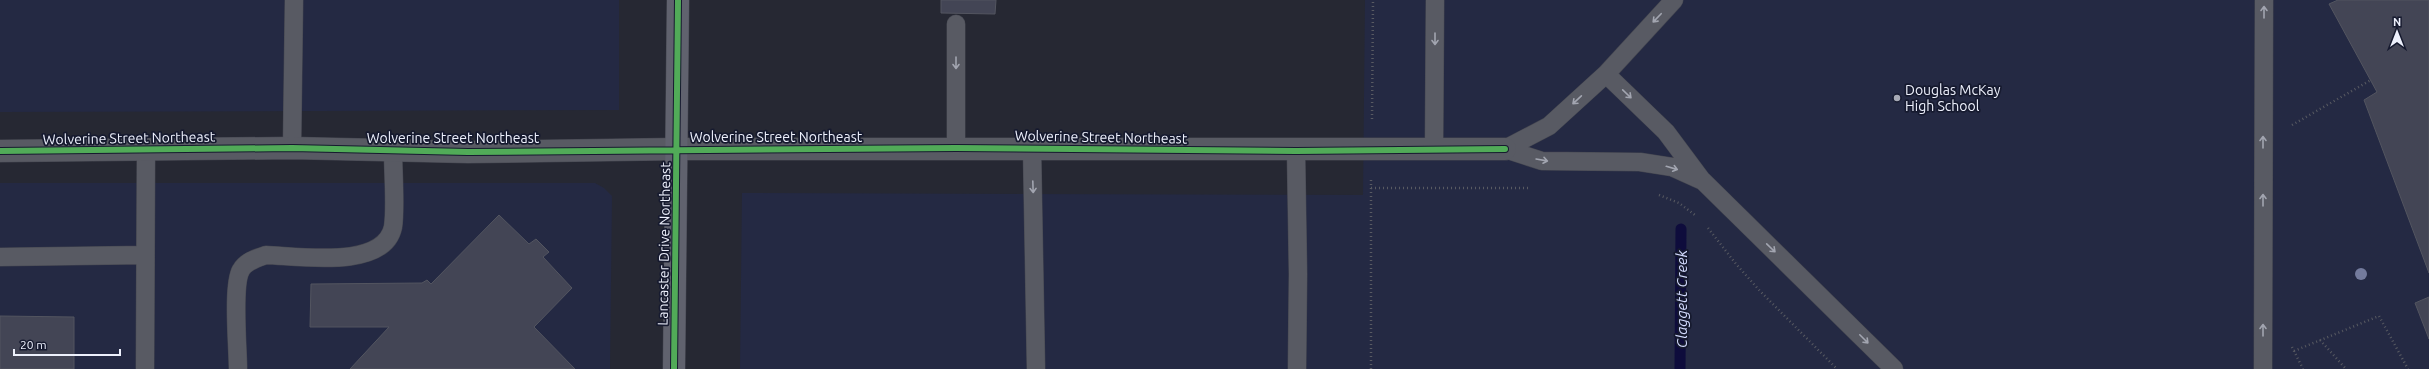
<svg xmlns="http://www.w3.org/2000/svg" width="2429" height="369" viewBox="0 0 2429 369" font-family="Ubuntu,sans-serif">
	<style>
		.built { fill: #242943 }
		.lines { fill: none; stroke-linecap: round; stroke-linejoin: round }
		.stream { stroke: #0e0c3c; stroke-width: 11 }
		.building { fill: #434555; stroke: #535560 }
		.lane-casing { stroke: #444650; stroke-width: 19 }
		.street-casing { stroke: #444650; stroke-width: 23 }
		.secondary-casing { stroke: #444650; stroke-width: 23 }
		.primary-casing { stroke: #444650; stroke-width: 23 }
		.path { stroke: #585a62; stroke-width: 2.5; stroke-dasharray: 1 3; stroke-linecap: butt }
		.lane { stroke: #585a63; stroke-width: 18 }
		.street { stroke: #585a63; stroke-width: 22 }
		.secondary { stroke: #585a63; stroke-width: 22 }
		.primary { stroke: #60626e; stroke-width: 22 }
		.cycleway-casing { stroke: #161a2f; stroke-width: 8 }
		.cycleway { stroke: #51ab58; stroke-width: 6 }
		.tree { fill: #747b9d }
		.oneway { stroke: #a2a5b0 }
		.poi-dot { fill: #a7aab6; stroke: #161a2f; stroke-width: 1.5 }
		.labels { text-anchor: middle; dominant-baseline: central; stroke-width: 3.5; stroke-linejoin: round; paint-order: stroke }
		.poi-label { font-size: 14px; fill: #edf0fc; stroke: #161a2f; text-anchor: start }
		.street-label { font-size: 14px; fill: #edf0fc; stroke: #161a2f }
		.water-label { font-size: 15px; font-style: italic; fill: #d2dafd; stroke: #161a2f }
	</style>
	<rect width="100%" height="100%" fill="#262833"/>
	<path class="built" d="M 0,0 L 619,0 L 619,110 L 0,112 Z
		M 1365,0 L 2429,0 L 2429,369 L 740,369 L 742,193 L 1363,195 Z
		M 0,183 L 595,183 L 604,188 L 612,196 L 610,369 L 0,369 Z"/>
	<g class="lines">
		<path class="stream" d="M 1680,369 L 1681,229"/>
	</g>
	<path class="building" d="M 941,0 L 996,0 L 995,14 L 941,13 Z
		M 2338,0 L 2429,0 L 2429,273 L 2364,100 L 2377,92 L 2329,4 Z
		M 499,215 L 529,244 L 536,239 L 549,252 L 543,257 L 572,288 L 534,327 L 575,369 L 350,369 L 389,327 L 310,327 L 311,284 L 422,283 L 427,280 L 431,284 Z
		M 2429,297 L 2429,339 L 2415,303 Z
		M 0,316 L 74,317 L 74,369 L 0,369 Z"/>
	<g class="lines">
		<defs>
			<path id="lane" d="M 1674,0 L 1606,74 L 1666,132 L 1701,179
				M 956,24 L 956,148
				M 292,148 L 294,0
				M 1032,148 L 1036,369
				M 1505,149 L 1542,161 L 1640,162 L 1672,167 L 1703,181 L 1894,369
				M 1505,149 L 1549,126 L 1606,74
				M 1434,150 L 1435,0
				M 1296,151 L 1298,274 L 1297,369
				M 0,257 L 145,255
				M 145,369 L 146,150
				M 238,369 C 238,349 232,285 241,270 C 246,261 257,258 266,255 C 299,256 384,270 393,227 C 396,208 393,171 393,151
				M 2263,369 L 2264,0"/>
			<path id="street" d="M 0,151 L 292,148 L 468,152 L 678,149"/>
			<path id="secondary" d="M 678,149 L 1505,149"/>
			<path id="primary" d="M 674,369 L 678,0"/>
		</defs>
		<use href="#lane" class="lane-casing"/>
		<use href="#street" class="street-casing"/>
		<use href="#secondary" class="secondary-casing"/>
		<use href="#primary" class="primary-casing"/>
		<path class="path" d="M 1372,119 L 1373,0
			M 2292,125 L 2371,80
			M 1371,188 L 1531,188
			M 1659,195 L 1679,203 L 1695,215
			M 1708,228 L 1736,264 L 1760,291 L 1837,369
			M 2320,340 L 2346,369
			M 2292,347 L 2303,369
			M 2294,351 L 2379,316 L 2408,369
			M 1371,369 L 1371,178"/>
		<use href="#lane" class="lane"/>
		<use href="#street" class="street"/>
		<use href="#secondary" class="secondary"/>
		<use href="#primary" class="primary"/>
		<defs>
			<path id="cycleway" d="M 0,151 L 292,148 L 468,152 L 956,148 L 1296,151 L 1505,149
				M 674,369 L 678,0"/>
		</defs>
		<use href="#cycleway" class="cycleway-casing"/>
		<use href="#cycleway" class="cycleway"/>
	</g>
	<circle class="tree" cx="2361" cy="274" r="6"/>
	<defs><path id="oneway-shaft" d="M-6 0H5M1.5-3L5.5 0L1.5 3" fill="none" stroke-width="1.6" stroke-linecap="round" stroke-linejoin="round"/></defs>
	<g class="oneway">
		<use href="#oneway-shaft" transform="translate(2264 12) rotate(-90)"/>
		<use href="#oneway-shaft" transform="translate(1657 18) rotate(134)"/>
		<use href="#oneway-shaft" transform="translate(1435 39) rotate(90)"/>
		<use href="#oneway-shaft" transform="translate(956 63) rotate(90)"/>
		<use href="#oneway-shaft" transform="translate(1627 94) rotate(44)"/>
		<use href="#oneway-shaft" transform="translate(1577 100) rotate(137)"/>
		<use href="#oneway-shaft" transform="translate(2263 142) rotate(-90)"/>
		<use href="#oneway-shaft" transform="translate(1542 160) rotate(10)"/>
		<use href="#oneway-shaft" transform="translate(1672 168) rotate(16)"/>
		<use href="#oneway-shaft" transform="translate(1033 187) rotate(88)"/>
		<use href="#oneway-shaft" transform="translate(2263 200) rotate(-90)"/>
		<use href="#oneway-shaft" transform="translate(1771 248) rotate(44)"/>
		<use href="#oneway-shaft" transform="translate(2263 330) rotate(-90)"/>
		<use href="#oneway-shaft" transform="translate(1864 339) rotate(45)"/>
	</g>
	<circle class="poi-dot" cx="1897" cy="98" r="4"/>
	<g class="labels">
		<g class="poi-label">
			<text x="1905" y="90">Douglas McKay<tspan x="1905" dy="16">High School</tspan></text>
		</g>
		<g class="street-label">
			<text x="776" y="137">Wolverine Street Northeast</text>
			<text transform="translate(1101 137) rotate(1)">Wolverine Street Northeast</text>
			<text transform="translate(129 138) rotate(-1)">Wolverine Street Northeast</text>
			<text x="453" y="138">Wolverine Street Northeast</text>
			<text transform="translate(664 244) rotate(-89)">Lancaster Drive Northeast</text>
		</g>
		<g class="water-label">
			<text transform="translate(1681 299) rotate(-90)">Claggett Creek</text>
		</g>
	</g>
	<g transform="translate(2397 32)" stroke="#161a2f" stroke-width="3" paint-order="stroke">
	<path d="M0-3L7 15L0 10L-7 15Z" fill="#edf0fc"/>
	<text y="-6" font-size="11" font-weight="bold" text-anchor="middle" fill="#edf0fc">N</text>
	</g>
	<path d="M14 349v6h106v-6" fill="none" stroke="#edf0fc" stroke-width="2"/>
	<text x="20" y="349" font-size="12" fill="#edf0fc" stroke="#161a2f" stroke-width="3" paint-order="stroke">20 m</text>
</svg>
